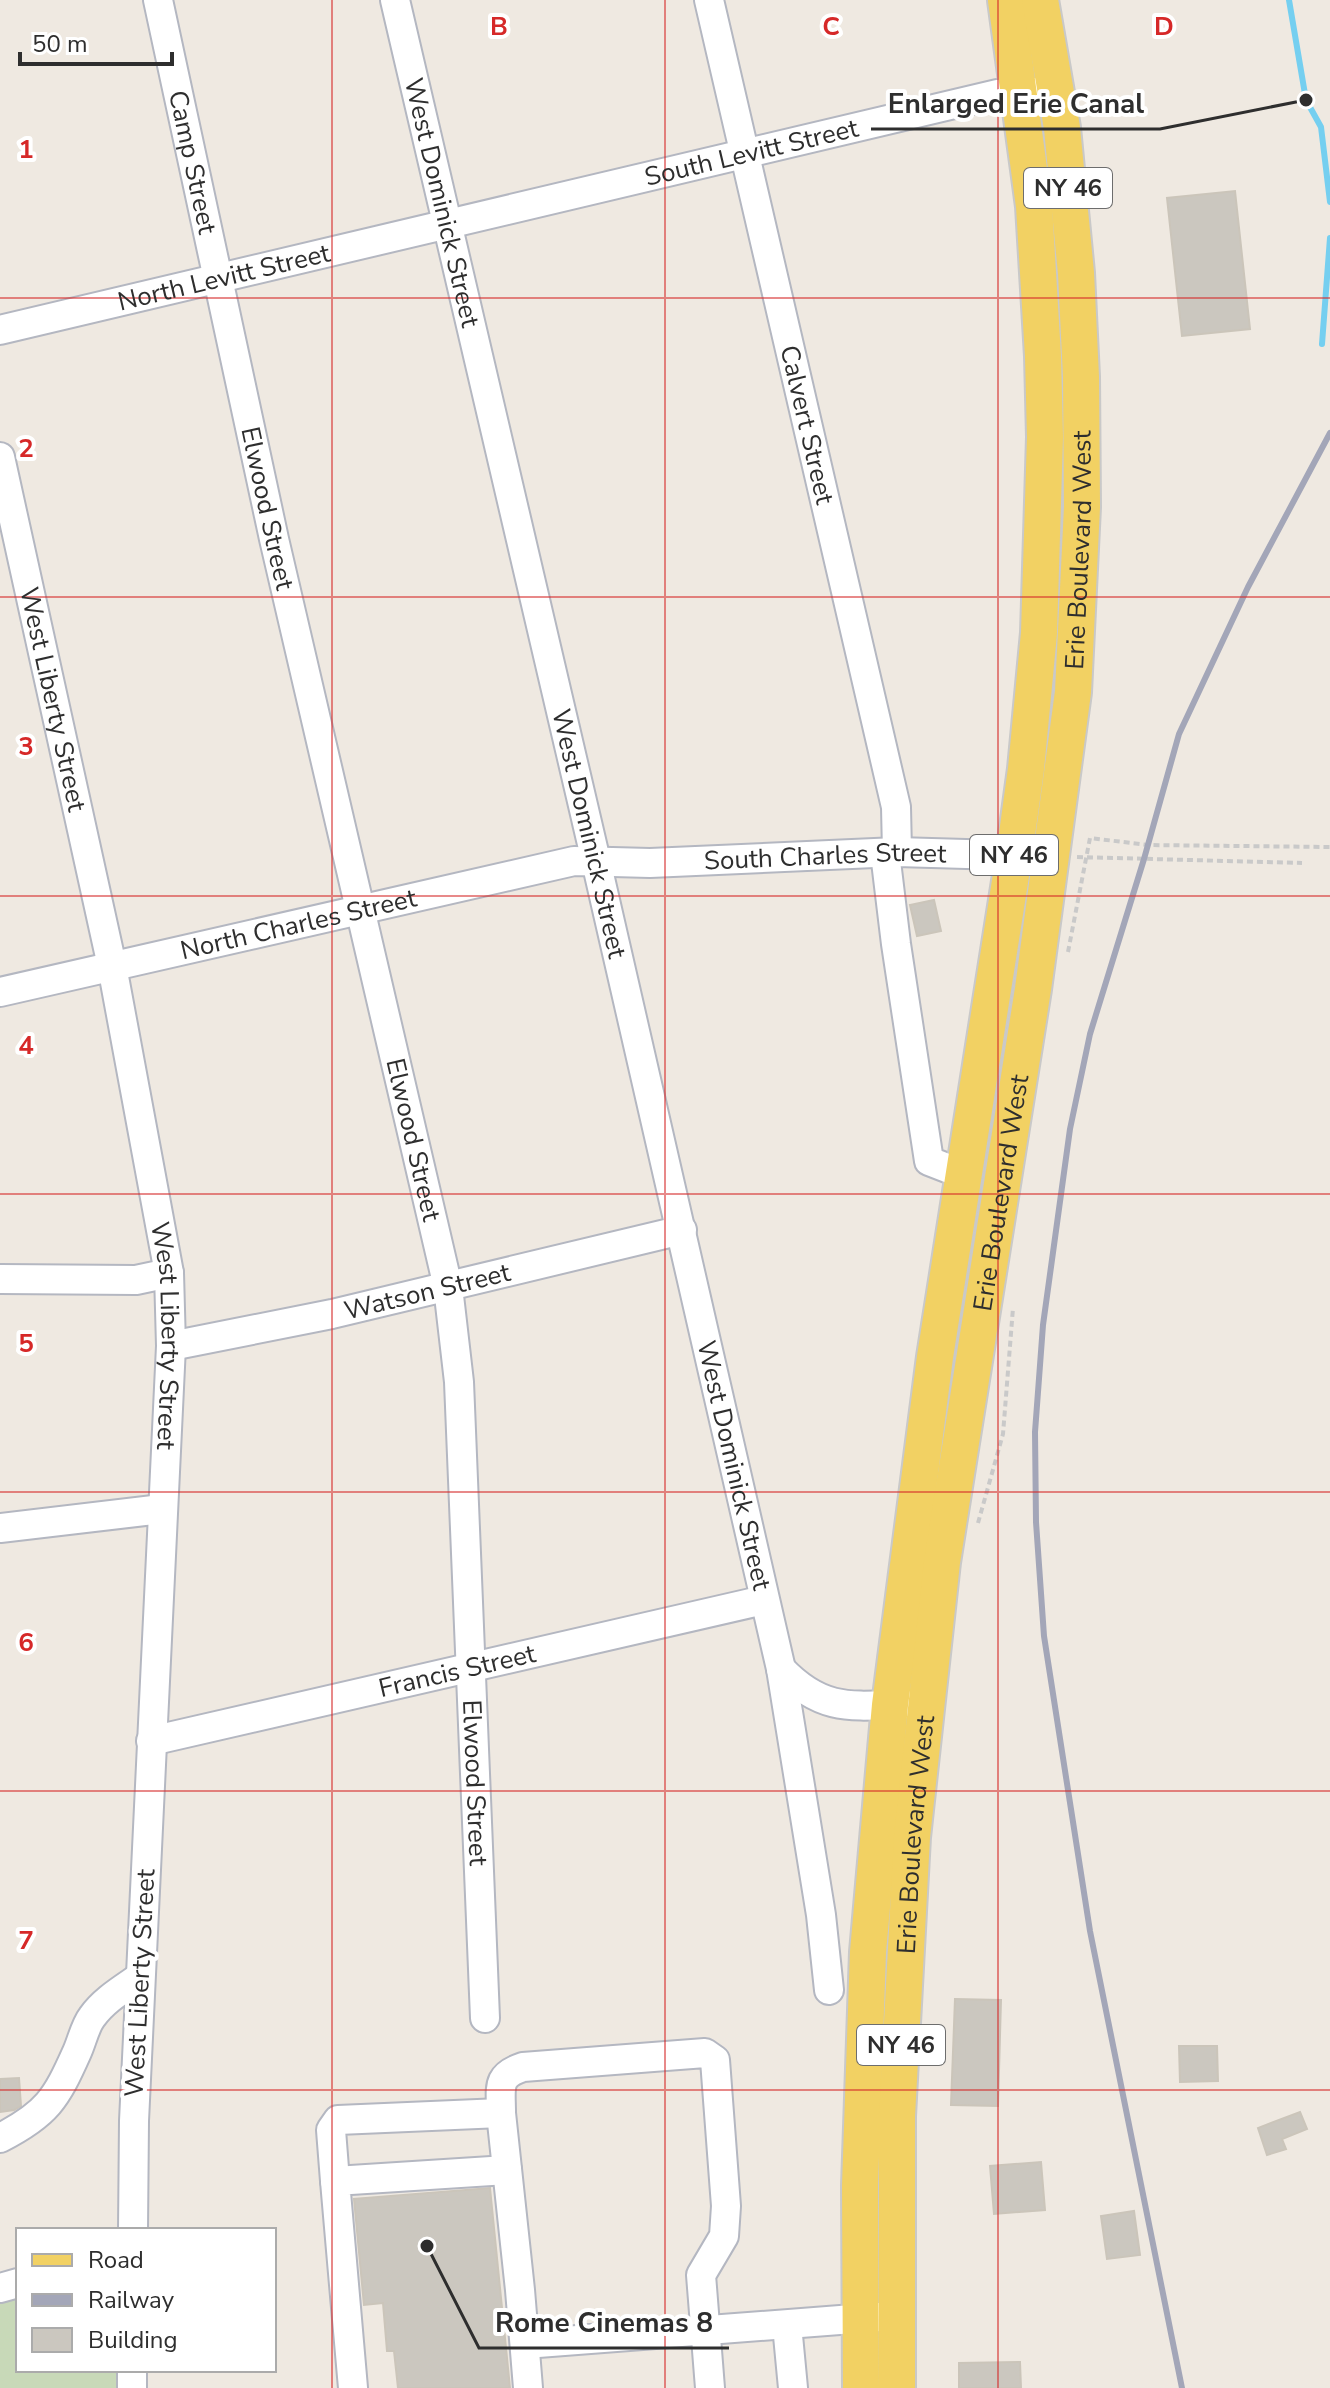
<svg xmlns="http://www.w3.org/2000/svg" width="1330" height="2388" viewBox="0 0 1330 2388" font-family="'Nunito Sans',sans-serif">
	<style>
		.cemetery { fill: #c8d9b8 }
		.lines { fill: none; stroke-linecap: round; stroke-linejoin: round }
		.stream { stroke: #75cff0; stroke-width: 6 }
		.building { fill: #cbc7bf; stroke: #cbc5ba; stroke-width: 2 }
		.minor-casing { stroke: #b4b7c1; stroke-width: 32 }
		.major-casing { stroke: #c9c9c9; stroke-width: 40 }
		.path { stroke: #c9c9c9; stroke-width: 4; stroke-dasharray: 6 4; stroke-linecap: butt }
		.minor { stroke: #fff; stroke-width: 28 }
		.major { stroke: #f2d163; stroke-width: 36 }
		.rail { stroke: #a3a6b8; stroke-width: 6 }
		.grid { fill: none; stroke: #d62828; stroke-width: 2; stroke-opacity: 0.55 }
		.labels { text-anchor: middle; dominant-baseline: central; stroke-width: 8; stroke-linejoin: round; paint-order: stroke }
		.shield { fill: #fff; stroke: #6d6d6d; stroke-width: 2 }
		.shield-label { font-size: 24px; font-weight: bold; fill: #2e2e2e }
		.street-label { font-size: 26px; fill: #2e2e2e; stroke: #fff }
		.grid-label { font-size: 26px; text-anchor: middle; font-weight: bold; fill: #d62828; stroke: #fff; stroke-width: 8; stroke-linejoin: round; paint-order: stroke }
		.leader { fill: none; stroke: #2e2e2e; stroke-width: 3 }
		.callout-dot { fill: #2e2e2e; stroke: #fff; stroke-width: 3 }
		.callout-label { font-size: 28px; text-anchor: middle; font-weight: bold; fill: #2e2e2e; stroke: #fff; stroke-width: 8; stroke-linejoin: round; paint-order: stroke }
	</style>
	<rect width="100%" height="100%" fill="#efe9e1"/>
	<path class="cemetery" d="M 18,2271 L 18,2370 L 117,2370 L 117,2388 L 0,2388 L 0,2275 Z"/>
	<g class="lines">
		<path class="stream" d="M 1289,0 L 1306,100 L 1321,127 L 1330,202
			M 1322,344 L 1330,238"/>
	</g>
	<path class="building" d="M 1235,191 L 1250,329 L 1182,336 L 1167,198 Z
		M 934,900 L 941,931 L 917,936 L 910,905 Z
		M 955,1999 L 1001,2000 L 998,2106 L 951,2105 Z
		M 1179,2046 L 1217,2046 L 1218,2081 L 1180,2082 Z
		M 19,2078 L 21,2106 L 14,2110 L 0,2112 L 0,2079 Z
		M 1300,2112 L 1307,2129 L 1282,2139 L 1286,2149 L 1267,2155 L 1258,2128 Z
		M 1041,2162 L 1045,2210 L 994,2214 L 990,2166 Z
		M 490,2188 L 510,2388 L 398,2388 L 394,2351 L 387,2351 L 383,2303 L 364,2305 L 354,2199 Z
		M 1134,2211 L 1140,2255 L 1107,2259 L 1101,2216 Z
		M 1020,2362 L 1021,2388 L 959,2388 L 959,2363 Z"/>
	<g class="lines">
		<defs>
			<g id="minor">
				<path id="s1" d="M 158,0 L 274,539 L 448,1287 L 459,1382 L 485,2018"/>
				<path id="s2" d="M 395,0 L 596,861 L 781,1669 L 821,1915 L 829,1990"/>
				<path id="s3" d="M 709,0 L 896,807 L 897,852"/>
				<path id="s4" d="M 0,330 L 997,94 L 1039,92"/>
				<path id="s5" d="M 0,457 L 112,966 L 169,1273 L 171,1346 L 134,2121 L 133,2230"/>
				<path d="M 885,853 L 896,944 L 929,1161 L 965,1175"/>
				<path id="s6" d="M 0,992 L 574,861 L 650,863 L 897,852 L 1032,856"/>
				<path d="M 0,1279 L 136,1280 L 169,1273"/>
				<path id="s7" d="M 171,1346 L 332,1314 L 682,1230"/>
				<path d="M 0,1528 L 162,1509"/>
				<path d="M 781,1669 C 823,1713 853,1706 909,1704"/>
				<path id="s8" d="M 151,1741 L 764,1600"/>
				<path d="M 0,2138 C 47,2114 56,2099 77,2052 C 82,2041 85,2026 92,2017 C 104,2000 123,1989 140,1977"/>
				<path d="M 335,2181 L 331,2130 L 338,2120 L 501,2113"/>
				<path d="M 0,2288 L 18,2283"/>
				<path d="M 787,2325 L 793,2388"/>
				<path d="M 525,2344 L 879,2317"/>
				<path d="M 132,2388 L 132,2370"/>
				<path d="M 353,2388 L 335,2181 L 507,2170"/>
				<path d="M 528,2388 L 520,2290 L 501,2113 C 501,2087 496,2076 523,2067 L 705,2053 L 715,2060 L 726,2206 L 724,2236 L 701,2275 L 710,2388"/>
			</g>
			<g id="major">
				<path d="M 861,2388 L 860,2186 L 868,1952 L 890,1705 L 935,1357 L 1014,856 L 1026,769 L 1039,633 L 1045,437 L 1043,356 L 1034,206 L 1006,0"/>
				<path id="s9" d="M 897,2388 L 897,2116 L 912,1837 L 942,1562 L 1033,989 L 1073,692 L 1082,507 L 1081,377 L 1076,273 L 1062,128 L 1040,0"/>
			</g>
		</defs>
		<use href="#minor" class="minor-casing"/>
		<use href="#major" class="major-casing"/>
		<path class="path" d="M 1077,857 L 1302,863
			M 1068,952 L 1090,838 L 1148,845 L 1330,847
			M 978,1523 L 1003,1434 L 1013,1308"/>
		<use href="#minor" class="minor"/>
		<use href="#major" class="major"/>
		<path class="rail" d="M 1182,2388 L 1090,1931 L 1044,1636 L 1036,1522 L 1035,1432 L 1043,1325 L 1070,1129 L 1090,1034 L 1144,859 L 1179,734 L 1248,587 L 1330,433"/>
	</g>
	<path class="grid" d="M 332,0 L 332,2388M 665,0 L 665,2388M 998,0 L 998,2388M 0,298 L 1330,298M 0,597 L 1330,597M 0,896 L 1330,896M 0,1194 L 1330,1194M 0,1492 L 1330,1492M 0,1791 L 1330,1791M 0,2090 L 1330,2090"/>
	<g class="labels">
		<g class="shield">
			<rect x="1024" y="168" width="88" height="40" rx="6"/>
			<rect x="970" y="835" width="88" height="40" rx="6"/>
			<rect x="857" y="2025" width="88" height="40" rx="6"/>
		</g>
		<g class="shield-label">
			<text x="1068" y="188">NY 46</text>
			<text x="1014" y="855">NY 46</text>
			<text x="901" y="2045">NY 46</text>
		</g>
		<g class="street-label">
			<text stroke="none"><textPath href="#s4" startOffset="772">South Levitt Street</textPath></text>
			<text stroke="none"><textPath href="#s1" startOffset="166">Camp Street</textPath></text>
			<text stroke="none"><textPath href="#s2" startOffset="208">West Dominick Street</textPath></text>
			<text stroke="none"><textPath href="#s4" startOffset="230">North Levitt Street</textPath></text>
			<text stroke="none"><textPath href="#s3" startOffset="436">Calvert Street</textPath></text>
			<text stroke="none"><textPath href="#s1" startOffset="520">Elwood Street</textPath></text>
			<text stroke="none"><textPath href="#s9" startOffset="1850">Erie Boulevard West</textPath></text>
			<text stroke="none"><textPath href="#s5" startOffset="248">West Liberty Street</textPath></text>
			<text stroke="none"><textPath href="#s2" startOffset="856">West Dominick Street</textPath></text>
			<text stroke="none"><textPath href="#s6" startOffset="840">South Charles Street</textPath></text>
			<text stroke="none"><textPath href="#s6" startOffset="306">North Charles Street</textPath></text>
			<text stroke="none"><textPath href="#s1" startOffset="1168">Elwood Street</textPath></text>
			<text stroke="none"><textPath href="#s9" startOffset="1202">Erie Boulevard West</textPath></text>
			<text stroke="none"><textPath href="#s7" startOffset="262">Watson Street</textPath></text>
			<text stroke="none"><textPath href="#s5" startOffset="896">West Liberty Street</textPath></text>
			<text stroke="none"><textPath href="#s2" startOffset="1504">West Dominick Street</textPath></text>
			<text stroke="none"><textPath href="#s8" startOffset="314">Francis Street</textPath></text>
			<text stroke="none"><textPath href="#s1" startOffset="1816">Elwood Street</textPath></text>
			<text stroke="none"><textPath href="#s9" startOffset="554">Erie Boulevard West</textPath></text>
			<text transform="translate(140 1983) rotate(-87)">West Liberty Street</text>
		</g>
	</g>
	<g class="grid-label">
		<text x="499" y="35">B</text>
		<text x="831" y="35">C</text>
		<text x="1164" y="35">D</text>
		<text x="26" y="158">1</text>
		<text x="26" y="457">2</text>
		<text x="26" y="755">3</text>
		<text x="26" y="1054">4</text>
		<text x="26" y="1352">5</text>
		<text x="26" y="1651">6</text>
		<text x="26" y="1949">7</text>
	</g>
	<path class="leader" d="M1306 100L1160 129H871M427 2246L479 2348H729"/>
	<g class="callout-dot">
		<circle cx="1306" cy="100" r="8"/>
		<circle cx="427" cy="2246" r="8"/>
	</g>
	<g class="callout-label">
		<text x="1016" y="113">Enlarged Erie Canal</text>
		<text x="604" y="2332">Rome Cinemas 8</text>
	</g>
	<rect x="16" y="2228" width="260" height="144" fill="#ffffff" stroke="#ababab" stroke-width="2"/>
	<rect x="32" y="2254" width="40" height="12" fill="#f2d163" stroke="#ababab" stroke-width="2"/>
	<text x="88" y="2268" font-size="24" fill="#2e2e2e">Road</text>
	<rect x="32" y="2294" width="40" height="12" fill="#a3a6b8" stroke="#ababab" stroke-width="2"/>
	<text x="88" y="2308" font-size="24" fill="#2e2e2e">Railway</text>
	<rect x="32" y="2328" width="40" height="24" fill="#cbc7bf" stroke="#ababab" stroke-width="2"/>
	<text x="88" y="2348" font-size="24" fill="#2e2e2e">Building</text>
	<path d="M20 52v12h152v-12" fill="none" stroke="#2e2e2e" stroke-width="4"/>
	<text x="32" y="52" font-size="24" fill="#2e2e2e" stroke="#ffffff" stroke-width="6" paint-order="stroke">50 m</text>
</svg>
